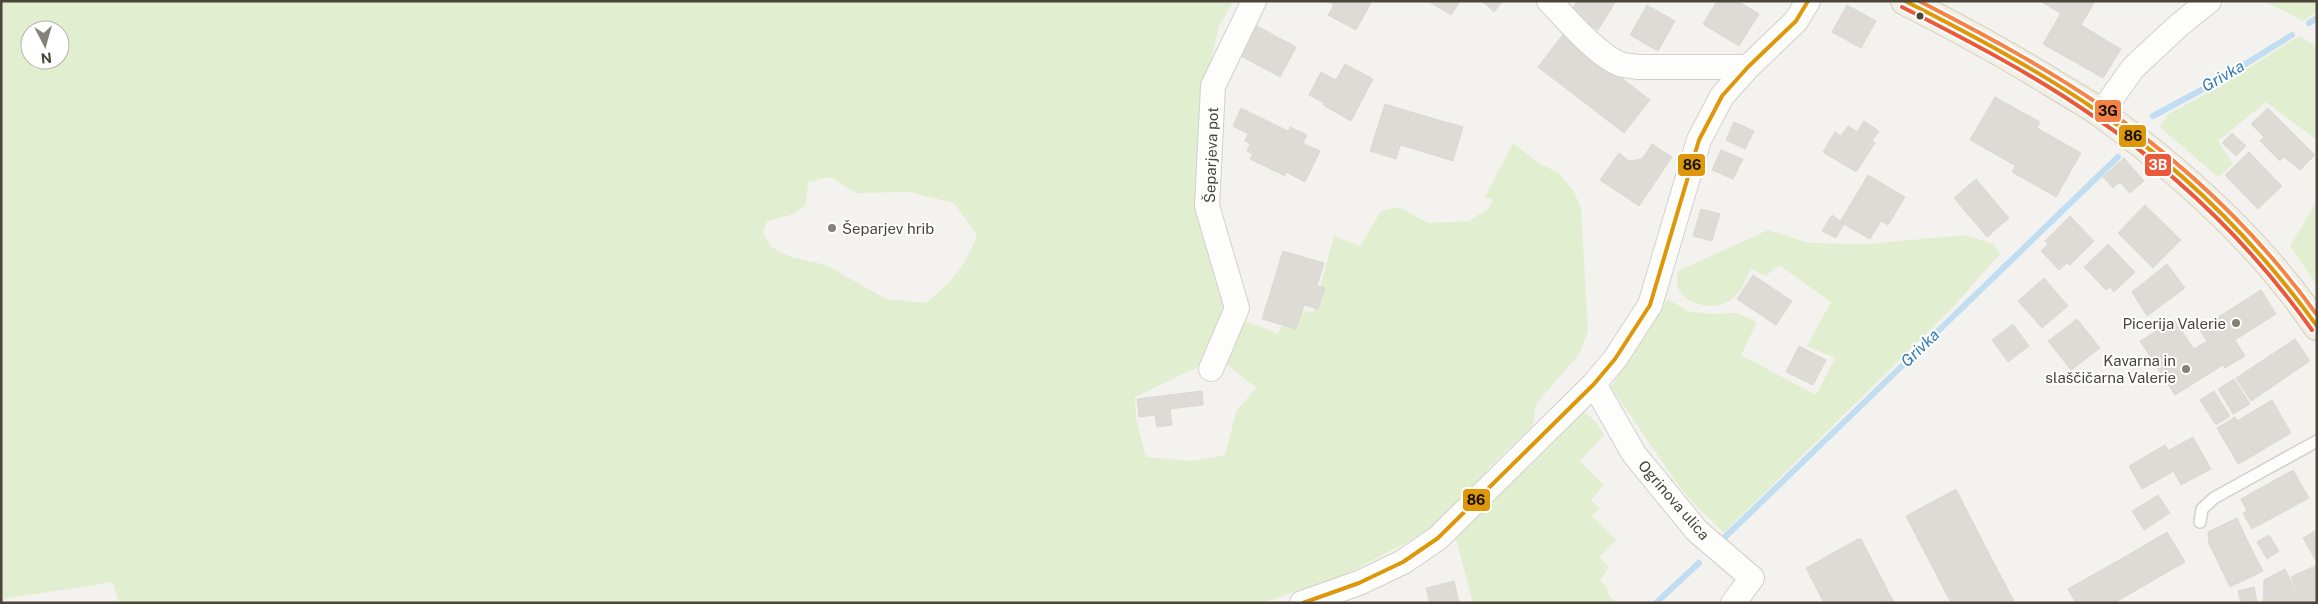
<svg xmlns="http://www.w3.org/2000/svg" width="2318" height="604" viewBox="0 0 2318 604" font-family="'Public Sans',sans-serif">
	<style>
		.green { fill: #e1eecf; fill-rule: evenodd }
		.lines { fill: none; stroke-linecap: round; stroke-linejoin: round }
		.stream { stroke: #c0ddf1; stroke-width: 6 }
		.building { fill: #dedbd6; stroke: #dcd9d4 }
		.service-casing { stroke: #d2d0cb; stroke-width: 14 }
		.minor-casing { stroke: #d2d0cb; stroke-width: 26 }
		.primary-casing { stroke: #d6cebb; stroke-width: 30 }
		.service { stroke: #fdfdfc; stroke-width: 11 }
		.minor { stroke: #fdfdfc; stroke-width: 24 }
		.primary { stroke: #f2efe6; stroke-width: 28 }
		.bus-1-casing { stroke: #fff; stroke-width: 8 }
		.bus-2-casing { stroke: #fff; stroke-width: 8 }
		.bus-3-casing { stroke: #fff; stroke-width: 8 }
		.bus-1 { stroke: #dd9709; stroke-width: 4 }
		.bus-2 { stroke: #ec593a; stroke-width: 4 }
		.bus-3 { stroke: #f58345; stroke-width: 4 }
		.bus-dot { fill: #4b4439; stroke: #fff; stroke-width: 2 }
		.poi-dot { fill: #868178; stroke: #fff; stroke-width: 2 }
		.labels { text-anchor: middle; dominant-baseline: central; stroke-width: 4; stroke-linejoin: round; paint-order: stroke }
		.street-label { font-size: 15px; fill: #4b4439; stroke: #fff }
		.poi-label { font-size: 15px; fill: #4b4439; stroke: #fff; text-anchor: end }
		.water-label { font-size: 16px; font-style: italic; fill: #2e7ab2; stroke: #fff }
		.line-badge { stroke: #fff; stroke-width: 2 }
		.badge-label { font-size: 14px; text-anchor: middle; font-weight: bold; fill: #fff }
		.pale-badge-label { font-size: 14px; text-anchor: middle; font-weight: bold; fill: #111 }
	</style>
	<rect width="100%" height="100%" fill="#f4f2ee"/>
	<path class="green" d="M 1,1 L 1234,1 L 1219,26 L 1210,66 L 1203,126 L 1226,283 L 1225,316 L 1210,361 L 1135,397 L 1136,419 L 1146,457 L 1193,461 L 1225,455 L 1236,412 L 1256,388 L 1225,363 L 1241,319 L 1278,334 L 1290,307 L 1313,313 L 1334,236 L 1360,246 L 1381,211 L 1399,207 L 1428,223 L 1469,221 L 1489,208 L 1493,200 L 1485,197 L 1513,143 L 1539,163 L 1560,174 L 1574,192 L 1581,208 L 1588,331 L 1580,353 L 1536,404 L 1533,425 L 1490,466 L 1476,487 L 1442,521 L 1411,540 L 1336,579 L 1261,603 L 119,603 L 113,582 L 9,598 L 1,601 ZM 30,30 L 60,30 L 60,60 L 30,60 ZM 830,177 L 856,193 L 909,192 L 954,203 L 977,235 C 964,268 953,281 926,303 L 886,299 L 826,265 L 791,257 L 771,247 L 763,233 L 767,221 L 794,214 L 806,204 L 808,182 Z
		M 2265,1 L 2317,1 L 2317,12 L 2303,21 Z
		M 2299,36 L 2317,47 L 2317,140 L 2266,102 L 2218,141 L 2233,164 L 2218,177 L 2160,127 L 2168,114 L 2221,86 Z
		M 2317,201 L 2317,284 L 2316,284 L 2290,246 Z
		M 1768,230 L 1809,243 L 1869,244 L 1964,235 L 1994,244 L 2000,254 L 1950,310 L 1724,533 L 1694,504 L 1678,485 L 1611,387 L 1668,299 L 1687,311 L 1710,314 L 1737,313 L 1757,322 L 1741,355 L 1816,395 L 1835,358 L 1807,346 L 1831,302 L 1779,265 L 1766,276 L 1751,269 C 1746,278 1741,293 1732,299 C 1717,310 1690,308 1679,290 C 1676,284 1677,277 1678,271 Z
		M 1585,412 L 1596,422 L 1604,435 L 1580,461 L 1604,485 L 1591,500 L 1600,509 L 1592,516 L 1616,540 L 1599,557 L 1609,567 L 1600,580 L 1609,590 L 1608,594 L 1616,603 L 1473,603 L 1456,539 L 1569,420 Z"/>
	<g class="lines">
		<path class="stream" d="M 2309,23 L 2317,18
			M 2153,116 L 2218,81 L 2292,35
			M 1722,540 L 2118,157
			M 1656,603 L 1699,563"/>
	</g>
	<path class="building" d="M 1326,1 L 1366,1 L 1371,3 L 1356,30 L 1328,15 L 1334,5 Z
		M 1428,1 L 1460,1 L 1451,15 Z
		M 1482,1 L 1503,1 L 1494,12 Z
		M 1577,1 L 1616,1 L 1598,30 L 1570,13 Z
		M 1717,1 L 1738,1 L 1759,14 L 1739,46 L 1703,24 Z
		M 2040,1 L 2095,1 L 2081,25 Z
		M 1647,5 L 1675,21 L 1658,51 L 1630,35 Z
		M 1847,5 L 1876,21 L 1861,48 L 1832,32 Z
		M 2061,13 L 2121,49 L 2103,78 L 2043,44 Z
		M 1257,26 L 1296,47 L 1280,77 L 1241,56 Z
		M 1564,33 L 1650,100 L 1624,133 L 1538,67 Z
		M 1345,64 L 1373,79 L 1351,121 L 1323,105 L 1324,103 L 1309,95 L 1321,72 L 1336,80 Z
		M 1995,97 L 2040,122 L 2016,166 L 1970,140 Z
		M 1385,104 L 1411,112 L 1396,159 L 1370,151 Z
		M 1241,108 L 1288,131 L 1290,127 L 1307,135 L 1303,143 L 1320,151 L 1305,182 L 1286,172 L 1285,176 L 1250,159 L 1253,154 L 1247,151 L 1250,144 L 1245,141 L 1248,134 L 1233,126 Z
		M 2268,108 L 2315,155 L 2300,170 L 2284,157 L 2280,161 L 2260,141 L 2264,137 L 2251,124 Z
		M 1411,112 L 1463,127 L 1453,161 L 1401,145 Z
		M 1864,121 L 1879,131 L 1872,141 L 1857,132 Z
		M 1734,122 L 1754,131 L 1745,149 L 1726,140 Z
		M 1848,126 L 1875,143 L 1856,172 L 1823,152 L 1835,132 L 1841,136 Z
		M 2037,128 L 2081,153 L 2056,197 L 2012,172 Z
		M 2232,133 L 2246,146 L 2236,156 L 2222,143 Z
		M 1652,144 L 1672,157 L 1639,206 L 1600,180 L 1619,153 L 1629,161 L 1642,159 Z
		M 1721,150 L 1743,159 L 1733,179 L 1712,170 Z
		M 2249,152 L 2282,186 L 2258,209 L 2225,175 Z
		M 2124,158 L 2144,181 L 2130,193 L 2120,182 L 2113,188 L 2103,177 Z
		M 1868,175 L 1905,197 L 1888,225 L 1881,221 L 1870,239 L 1840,222 Z
		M 1976,179 L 2009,218 L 1987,237 L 1954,198 Z
		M 2145,205 L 2181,240 L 2153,268 L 2118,233 Z
		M 1701,209 L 1720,214 L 1712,241 L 1693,236 Z
		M 1832,215 L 1844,224 L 1836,238 L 1822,231 Z
		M 2070,216 L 2094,241 L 2070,265 L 2067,263 L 2059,270 L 2041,251 L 2048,244 L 2045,241 Z
		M 2108,244 L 2135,272 L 2114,292 L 2110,287 L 2106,290 L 2084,267 Z
		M 1283,251 L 1324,263 L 1317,286 L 1325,288 L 1318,309 L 1304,305 L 1296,329 L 1262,319 Z
		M 2167,264 L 2185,288 L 2147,316 L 2132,292 Z
		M 1753,275 L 1792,301 L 1776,325 L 1737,299 Z
		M 2044,278 L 2068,306 L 2042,328 L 2018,301 Z
		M 2261,290 L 2276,314 L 2235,340 L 2245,356 L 2225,368 L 2223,365 L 2175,395 L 2140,341 L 2174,320 L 2194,349 L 2207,341 L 2199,329 Z
		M 2077,319 L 2100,348 L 2071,370 L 2048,341 Z
		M 2013,324 L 2029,346 L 2008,362 L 1992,340 Z
		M 2295,339 L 2310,361 L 2251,401 L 2236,378 Z
		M 1799,346 L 1826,360 L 1813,385 L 1786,372 Z
		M 2234,379 L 2250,404 L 2233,414 L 2218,389 Z
		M 1202,391 L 1203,405 L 1170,409 L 1172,425 L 1157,427 L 1155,415 L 1139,417 L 1137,399 Z
		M 2214,391 L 2230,416 L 2216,425 L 2200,400 Z
		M 2272,400 L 2291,433 L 2256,454 L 2237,421 Z
		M 2235,417 L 2256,454 L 2238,464 L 2217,428 Z
		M 2193,437 L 2211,469 L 2181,485 L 2164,453 Z
		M 2165,445 L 2168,450 L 2164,453 L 2174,471 L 2142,489 L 2129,466 Z
		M 2293,470 L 2309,498 L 2252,529 L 2243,513 L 2247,511 L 2241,499 Z
		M 1956,489 L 1985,546 L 1935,572 L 1906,516 Z
		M 2158,495 L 2170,513 L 2144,530 L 2132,511 Z
		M 2237,518 L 2246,538 L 2214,554 L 2209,544 L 2208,532 Z
		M 2317,530 L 2317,561 L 2316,561 L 2303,538 Z
		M 2167,532 L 2185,562 L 2152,581 L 2135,551 Z
		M 2269,535 L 2279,551 L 2267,559 L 2257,542 Z
		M 2246,538 L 2263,571 L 2230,587 L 2214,554 Z
		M 1858,539 L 1861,539 L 1890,595 L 1875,603 L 1824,603 L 1806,568 Z
		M 1985,546 L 2014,601 L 1951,603 L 1935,572 Z
		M 2135,551 L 2152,581 L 2114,603 L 2076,603 L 2068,589 Z
		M 2317,565 L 2317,603 L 2303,603 L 2291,577 Z
		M 2285,569 L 2302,603 L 2263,603 L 2264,580 Z
		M 1454,581 L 1459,603 L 1430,603 L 1426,588 Z
		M 2254,587 L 2257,602 L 2241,603 L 2238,591 Z
		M 1890,595 L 1895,603 L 1875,603 Z"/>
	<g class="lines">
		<defs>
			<path id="service" d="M 2200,522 L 2202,509 L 2214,498 L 2317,441"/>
			<path id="minor" d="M 1549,1 C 1567,19 1599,58 1623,65 C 1628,66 1633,66 1638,67 L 1748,67
				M 2101,113 L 2133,68 L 2178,26 L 2209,1
				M 1211,369 L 1237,308 L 1207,206 L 1213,86 L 1254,1
				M 1594,384 L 1634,454 L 1697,531 L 1752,578 L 1733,603
				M 1302,603 L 1359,583 L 1403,562 L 1438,538 L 1594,384 L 1615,359 L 1650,305 L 1699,140 L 1722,96 L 1748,67 L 1796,21 L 1808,1"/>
			<path id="primary" d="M 1905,1 C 1956,27 2006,54 2054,84 C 2070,94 2087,103 2102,114 C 2183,173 2261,243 2317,326"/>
		</defs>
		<use href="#service" class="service-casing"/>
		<use href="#minor" class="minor-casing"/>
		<use href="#primary" class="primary-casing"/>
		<use href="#service" class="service"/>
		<use href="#minor" class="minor"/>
		<use href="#primary" class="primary"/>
		<defs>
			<path id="bus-1" d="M 1905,1 C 1970,34 2036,69 2096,110 C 2182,168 2256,242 2317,326
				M 1303,603 L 1359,583 L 1403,562 L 1438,538 L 1594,384 L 1615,359 L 1650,305 L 1699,140 L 1722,96 L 1748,67 L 1796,21 L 1808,1"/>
			<path id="bus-2" d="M 1902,7 C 1967,40 2033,74 2093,116 C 2178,174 2252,246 2312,330"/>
			<path id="bus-3" d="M 1919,1 C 1981,33 2043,66 2100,105 C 2183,162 2258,233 2317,315"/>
		</defs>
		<use href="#bus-1" class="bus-1-casing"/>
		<use href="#bus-2" class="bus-2-casing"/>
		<use href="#bus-3" class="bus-3-casing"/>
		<use href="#bus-1" class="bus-1"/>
		<use href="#bus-2" class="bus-2"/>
		<use href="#bus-3" class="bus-3"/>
	</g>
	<circle class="bus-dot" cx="1920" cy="16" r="4.5"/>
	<g class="poi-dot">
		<circle cx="832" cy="228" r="5"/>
		<circle cx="2236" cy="323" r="5"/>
		<circle cx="2186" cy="369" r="5"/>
	</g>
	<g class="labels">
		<g class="street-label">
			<text transform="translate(1211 155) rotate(-88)">Šeparjeva pot</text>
			<text transform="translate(1674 500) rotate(49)">Ogrinova ulica</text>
		</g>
		<g class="poi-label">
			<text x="842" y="228" text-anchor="start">Šeparjev hrib</text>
			<text x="2226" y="323">Picerija Valerie</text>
			<text x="2176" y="360">Kavarna in<tspan x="2176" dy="17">slaščičarna Valerie</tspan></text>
		</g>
		<g class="water-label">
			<text transform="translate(2223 76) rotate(-30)">Grivka</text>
			<text transform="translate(1920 348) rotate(-44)">Grivka</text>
		</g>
	</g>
	<g class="line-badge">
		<rect x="2094" y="99" width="28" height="24" rx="5" fill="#f58345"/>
		<rect x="2118" y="124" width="29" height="24" rx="5" fill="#dd9709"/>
		<rect x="1677" y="153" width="29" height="24" rx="5" fill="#dd9709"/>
		<rect x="2144" y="153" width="28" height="24" rx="5" fill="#ec593a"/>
		<rect x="1462" y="488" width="29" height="24" rx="5" fill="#dd9709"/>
	</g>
	<g class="badge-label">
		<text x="2158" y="170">3B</text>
	</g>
	<g class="pale-badge-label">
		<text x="2108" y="116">3G</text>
		<text x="2133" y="141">86</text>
		<text x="1692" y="170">86</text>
		<text x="1476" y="505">86</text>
	</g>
	<rect width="2318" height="604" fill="none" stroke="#4b4439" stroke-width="5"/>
	<g transform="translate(45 45) rotate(174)"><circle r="24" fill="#ffffff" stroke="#b7b4b0"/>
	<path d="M0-4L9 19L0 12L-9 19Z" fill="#868178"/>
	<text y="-8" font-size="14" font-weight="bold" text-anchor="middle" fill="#4b4439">N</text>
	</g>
</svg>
